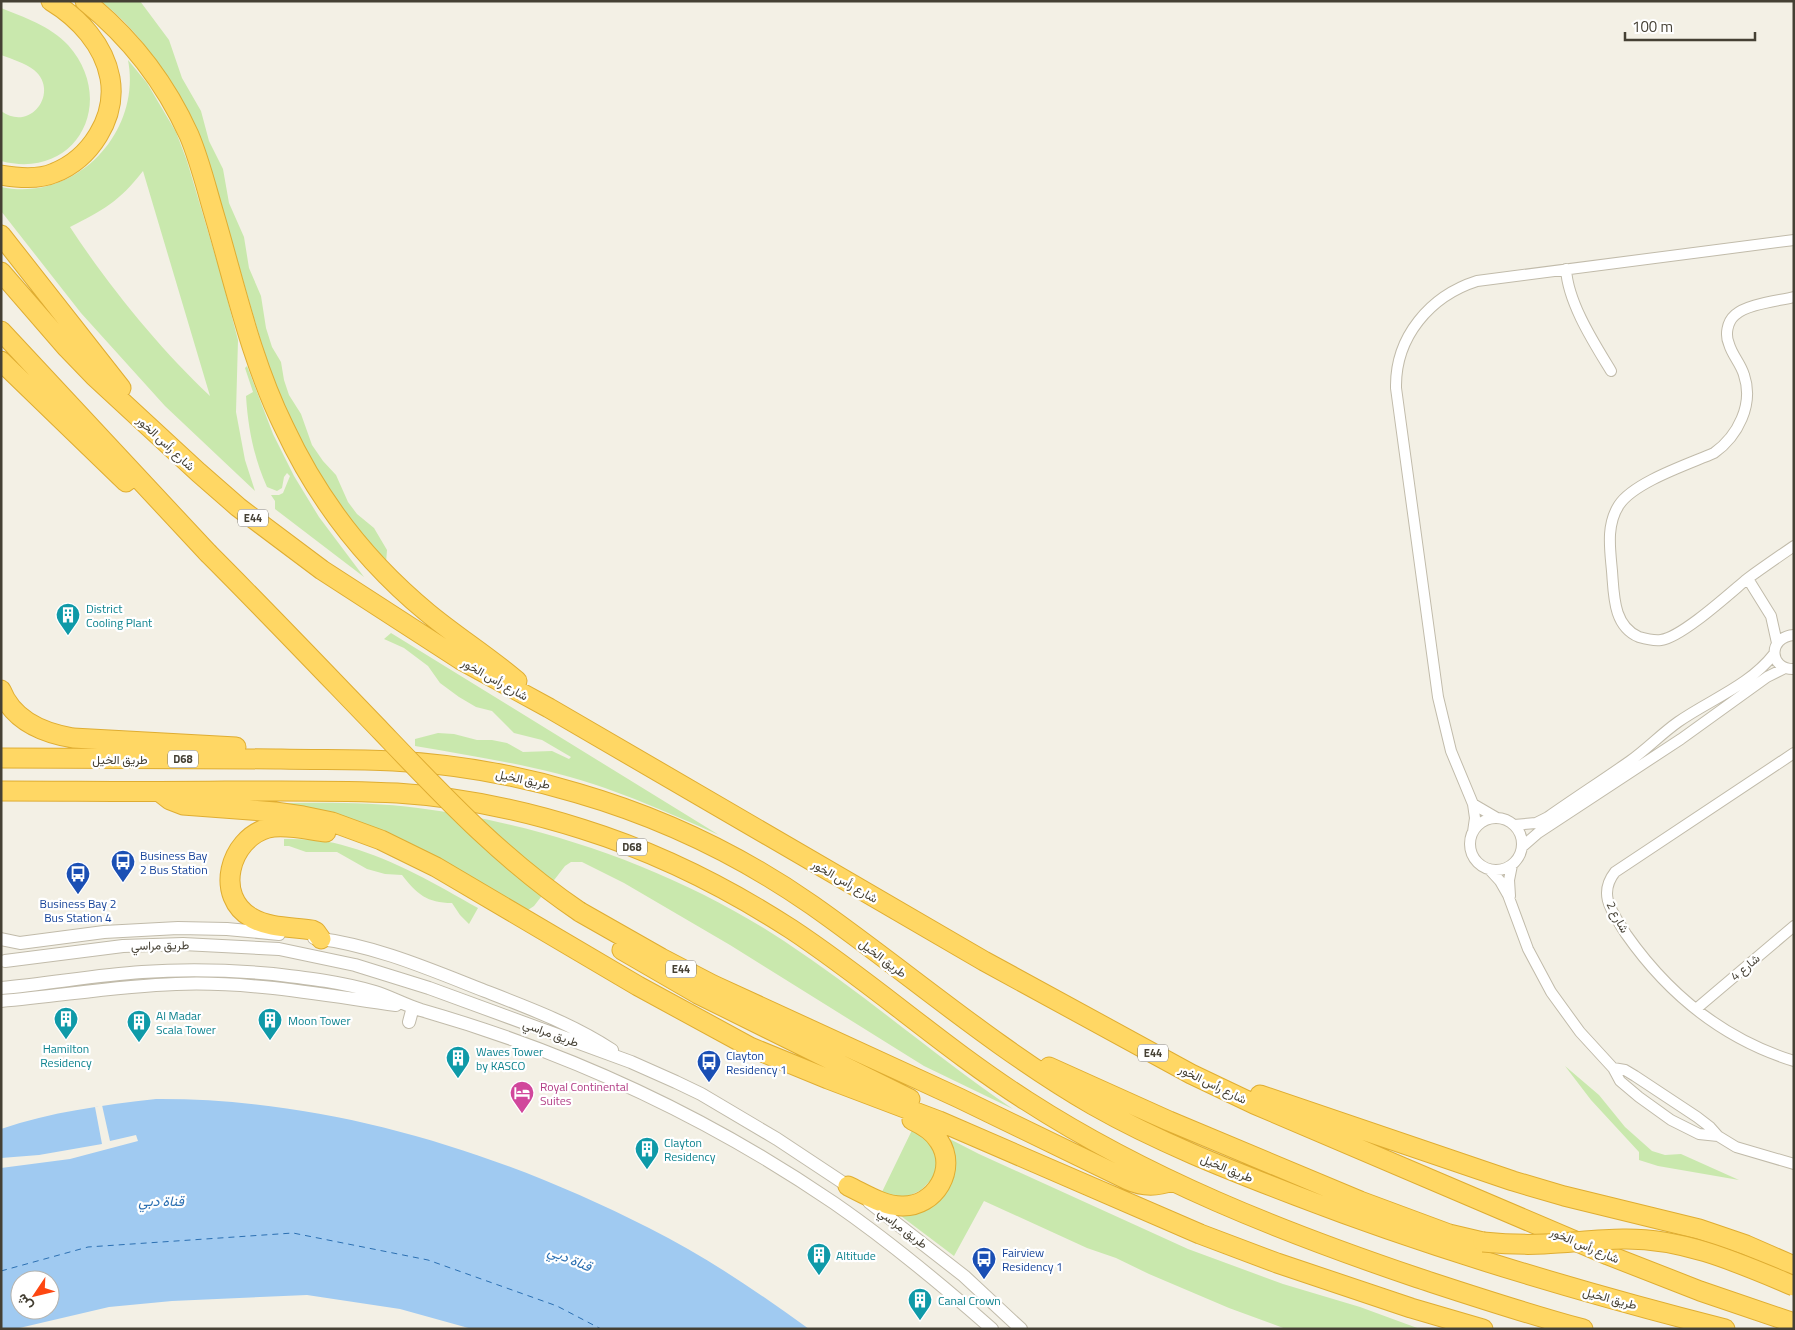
<svg xmlns="http://www.w3.org/2000/svg" width="1795" height="1330" viewBox="0 0 1795 1330" font-family="'Titillium Web',Vazirmatn,sans-serif">
	<style>
		.green { fill: #c9e8ad; fill-rule: evenodd }
		.water { fill: #a0caf1; fill-rule: evenodd }
		.pier { fill: #f3f0e5 }
		.lines { fill: none; stroke-linecap: round; stroke-linejoin: round }
		.ferry { stroke: #2c70b2; stroke-width: 1; stroke-dasharray: 6 5; stroke-linecap: butt }
		.minor-casing { stroke: #c1bbaa; stroke-width: 12 }
		.tertiary-casing { stroke: #c1bbaa; stroke-width: 14 }
		.motorway-casing { stroke: #dfad32; stroke-width: 21 }
		.minor { stroke: #fff; stroke-width: 10 }
		.tertiary { stroke: #fff; stroke-width: 12 }
		.motorway { stroke: #ffd764; stroke-width: 19 }
		.motorway-bridge-casing { stroke: #dfad32; stroke-width: 21; stroke-linecap: butt }
		.motorway-bridge { stroke: #ffd764; stroke-width: 19 }
		.labels { text-anchor: middle; dominant-baseline: central; stroke-width: 4.5; stroke-linejoin: round; paint-order: stroke }
		.shield { fill: #fff; stroke: #7d7971; stroke-width: 1 }
		.shield-label { font-size: 11px; font-weight: bold; fill: #454034 }
		.street-label { font-size: 12px; fill: #454034; stroke: #fff }
		.culture-label { font-size: 12px; fill: #0d838f; stroke: #fff; text-anchor: start }
		.transit-label { font-size: 12px; fill: #164399; stroke: #fff; text-anchor: start }
		.hotel-label { font-size: 12px; fill: #b23c85; stroke: #fff; text-anchor: start }
		.water-label { font-size: 14px; font-style: italic; fill: #2c70b2; stroke: #fff }
	</style>
	<rect width="100%" height="100%" fill="#f3f0e5"/>
	<path class="green" d="M 101,1 L 140,1 L 169,40 L 182,78 L 201,111 L 209,141 L 223,169 L 229,203 L 244,237 L 249,268 L 261,296 L 266,328 L 272,347 L 281,362 L 284,380 L 289,395 L 301,414 L 312,445 L 323,461 L 336,475 L 348,502 L 357,514 L 374,528 L 387,550 L 386,563 C 350,520 307,464 286,412 C 260,348 244,280 224,214 C 199,134 168,54 101,1 Z
		M 1,8 C 24,17 50,26 68,45 C 118,101 77,181 1,161 L 1,111 C 31,133 60,91 34,70 C 25,63 12,59 1,55 Z
		M 128,60 L 147,83 L 176,132 L 187,161 L 221,275 L 238,340 L 236,412 L 245,460 L 255,491 L 165,406 L 81,313 L 1,211 L 1,187 C 75,203 142,133 128,60 ZM 143,171 L 210,396 C 159,348 108,285 70,227 C 103,210 119,202 143,171 Z
		M 247,366 L 273,434 L 294,476 L 319,517 L 364,577 L 275,509 L 275,501 L 271,495 L 279,495 L 283,493 L 290,476 L 287,473 L 284,477 L 282,488 L 277,491 L 267,487 C 254,458 248,428 246,396 L 253,392 L 245,368 Z
		M 391,633 L 719,835 C 681,818 644,802 605,788 C 544,767 479,757 415,746 L 415,739 L 438,733 L 454,734 L 477,740 L 492,740 L 507,743 L 523,752 L 552,751 L 569,759 L 571,757 L 542,740 L 514,733 L 492,711 L 476,707 L 459,697 L 440,683 L 428,666 L 404,648 L 384,639 Z
		M 263,803 C 314,803 366,801 418,808 C 545,824 676,870 784,941 C 863,993 935,1056 1013,1109 L 924,1066 L 730,945 L 624,883 L 582,862 L 571,862 L 565,866 L 534,906 L 528,910 L 520,909 L 473,879 Z
		M 284,839 C 306,839 329,840 349,847 C 395,860 437,885 478,908 L 469,924 L 460,915 L 452,903 C 427,903 417,894 402,875 L 385,874 L 367,869 L 337,852 L 306,852 L 289,846 L 284,846 Z
		M 1565,1066 L 1599,1095 L 1625,1127 L 1652,1151 L 1665,1155 L 1681,1154 L 1739,1180 L 1658,1166 L 1639,1160 L 1639,1152 L 1591,1100 Z
		M 914,1126 L 926,1132 L 937,1155 L 936,1170 L 931,1180 L 921,1190 L 909,1196 L 897,1198 L 881,1194 Z
		M 936,1132 L 979,1154 L 1188,1249 L 1283,1284 L 1360,1307 L 1420,1329 L 1286,1329 L 1229,1308 L 1149,1274 L 1116,1258 L 1087,1248 L 984,1201 L 954,1256 L 893,1210 L 940,1195 Z"/>
	<path class="water" d="M 156,1099 C 327,1098 497,1151 649,1228 C 705,1256 758,1292 809,1329 L 472,1329 L 400,1309 L 307,1295 L 172,1301 L 109,1307 L 15,1329 L 1,1329 L 1,1129 C 51,1112 103,1105 156,1099 ZM 20,1280 L 50,1280 L 50,1310 L 20,1310 Z"/>
	<path class="pier" d="M 102,1105 L 110,1141 L 136,1135 L 138,1141 L 70,1159 L 1,1168 L 1,1158 L 39,1155 L 102,1144 L 95,1107 Z"/>
	<g class="lines">
		<path class="ferry" d="M 1,1271 L 88,1247 L 293,1233 L 428,1260 L 557,1306 L 601,1329"/>
		<defs>
			<path id="minor" d="M 1566,269 C 1568,303 1594,343 1611,371
				M 1794,297 C 1778,301 1747,304 1735,315 C 1727,322 1725,335 1729,344 C 1732,355 1741,364 1744,375 C 1754,404 1738,436 1714,453 C 1689,464 1634,482 1619,505 C 1606,525 1610,549 1612,571 C 1614,595 1613,626 1639,637 C 1646,639 1654,641 1661,640 C 1682,637 1729,594 1747,579 C 1762,568 1778,557 1794,546
				M 1748,579 L 1771,616 L 1777,643
				M 1794,635 C 1767,637 1769,670 1794,669
				M 1794,753 L 1615,872 C 1597,895 1613,913 1626,934 C 1668,994 1723,1039 1794,1061
				M 1473,804 L 1497,818
				M1470 844a26 26 0 1 1 52 0a26 26 0 1 1-52 0Z
				M 1514,825 L 1536,823 L 1548,817 C 1575,798 1603,780 1630,761 C 1647,749 1661,734 1678,722 C 1711,699 1749,686 1774,654
				M 1473,832 L 1475,818 L 1473,804 L 1451,751 L 1438,697 L 1396,388 C 1395,337 1430,296 1477,281 L 1794,240
				M 1522,847 L 1538,833 L 1681,739 L 1767,677 L 1785,668
				M 1489,869 L 1500,881 L 1508,895 L 1528,949 L 1551,992 L 1580,1032 L 1613,1068 L 1620,1081 L 1639,1097 L 1671,1120 L 1699,1134 L 1718,1136
				M 1510,896 L 1509,880 L 1512,865
				M 1696,1009 L 1794,926
				M 1613,1068 L 1625,1070 L 1635,1076 L 1697,1117 L 1710,1127 L 1718,1136 L 1736,1147 L 1794,1164"/>
			<path id="tertiary" d="M 314,938 C 374,945 429,969 485,991 C 529,1008 572,1024 612,1050
				M 1,939 L 20,943 L 104,932 L 178,928 L 227,929 L 279,934
				M 5,961 L 123,946 L 183,944 L 279,949 L 355,965 L 429,988 L 631,1062 L 676,1082 L 701,1094 L 777,1139 L 854,1190
				M 1,988 C 48,984 95,975 142,972 C 186,969 230,970 273,974 C 307,978 342,982 375,992 C 391,997 405,1005 421,1010 C 568,1052 708,1117 834,1203 C 889,1241 942,1285 992,1329
				M 1,1001 C 60,996 117,986 176,984 C 250,981 323,995 396,1005
				M 409,1022 L 413,1007
				M 869,1202 L 964,1276 L 1021,1329"/>
			<path id="motorway" d="M 85,1 C 130,37 165,82 189,135 C 200,161 206,187 214,214 C 235,285 251,360 284,427 C 318,500 366,562 428,613 C 457,637 489,657 517,681
				M 1,175 C 18,178 38,180 54,173 C 90,159 117,118 110,78 C 104,45 79,18 51,1
				M 1,235 L 121,388
				M 1,272 L 67,348 L 94,376 L 198,472 L 238,507 L 322,570 L 461,660 L 549,708 L 984,961 L 1191,1074 L 1254,1104 L 1608,1255 L 1700,1291 L 1794,1323
				M 1,331 L 208,553
				M 1,361 L 126,482
				M 1,690 C 13,721 43,733 73,738 L 236,747
				M 1,758 C 95,759 188,758 281,759 C 319,760 356,759 393,761 C 455,764 517,775 577,793 C 660,817 740,855 812,905 C 906,971 993,1047 1093,1105 C 1158,1142 1227,1169 1297,1196 C 1437,1250 1580,1292 1725,1329
				M 1,791 C 76,791 150,792 225,791 C 282,791 340,790 397,793 C 460,797 522,810 582,829 C 656,852 726,887 791,929 C 873,983 945,1049 1027,1101 C 1148,1179 1282,1232 1418,1278 C 1473,1296 1527,1314 1583,1329
				M 161,793 L 170,800 L 183,805 L 275,812 L 303,816 L 332,822 L 381,840 L 436,867 L 638,986 L 750,1047 L 828,1079 L 939,1121 L 1200,1234 L 1277,1263 L 1411,1308 L 1483,1329
				M 580,912 L 661,958 L 713,985 L 959,1098 L 1128,1180 C 1143,1187 1156,1187 1172,1181
				M 321,939 L 316,932 L 312,930 C 293,927 269,928 252,918 C 214,897 229,839 268,828 C 285,824 309,830 326,832
				M 622,950 L 698,994 L 910,1099
				M 1049,1067 L 1169,1121 L 1360,1201 L 1449,1234 L 1483,1242
				M 1260,1095 L 1513,1181 L 1564,1196 L 1699,1229 L 1746,1245 L 1794,1266
				M 848,1186 C 865,1194 883,1206 902,1206 C 935,1207 958,1169 939,1141 C 933,1131 923,1125 912,1120"/>
		</defs>
		<use href="#minor" class="minor-casing"/>
		<use href="#tertiary" class="tertiary-casing"/>
		<use href="#motorway" class="motorway-casing"/>
		<use href="#minor" class="minor"/>
		<use href="#tertiary" class="tertiary"/>
		<use href="#motorway" class="motorway"/>
		<defs>
			<path id="motorway-bridge" d="M 208,553 C 267,612 324,672 382,732 C 445,798 503,860 580,912
				M 1483,1242 C 1503,1244 1523,1245 1544,1244 C 1570,1243 1597,1239 1623,1239 C 1684,1238 1739,1263 1794,1286"/>
		</defs>
		<use href="#motorway-bridge" class="motorway-bridge-casing"/>
		<use href="#motorway-bridge" class="motorway-bridge"/>
	</g>
	<defs>
		<symbol id="building-pin" viewBox="-11 -11 22 30"><path d="M0 17L-7.5 6A9.5 9.5 0 1 1 7.5 6Z" fill="#0f9aa8" stroke="#fff"/><path d="M-4-6H4V6H1V3H-1V6H-4ZM-2.5-4.3h1.7v1.8h-1.7ZM.8-4.3h1.7v1.8H.8ZM-2.5-1h1.7V.8h-1.7ZM.8-1h1.7V.8H.8Z" fill="#fff"/></symbol>
		<symbol id="bus-pin" viewBox="-11 -11 22 30"><path d="M0 17L-7.5 6A9.5 9.5 0 1 1 7.5 6Z" fill="#1a4fb4" stroke="#fff"/><path d="M-5-6H5V4H4V6H2V4H-2V6H-4V4H-5ZM-3.5-4V0h7V-4ZM-3.5 1.2v1.5H-2V1.2ZM2 1.2v1.5H3.5V1.2Z" fill="#fff"/></symbol>
		<symbol id="hotel-pin" viewBox="-11 -11 22 30"><path d="M0 17L-7.5 6A9.5 9.5 0 1 1 7.5 6Z" fill="#d1479c" stroke="#fff"/><path d="M-6-4.5h1.5V1H6V5H4.5V3h-9V5H-6ZM-4 0a1.8 1.8 0 1 1 3.6 0ZM.5 0V-2.5h3Q6-2.5 6 0Z" fill="#fff"/></symbol>
	</defs>
	<g fill-rule="evenodd">
		<use href="#building-pin" x="54" y="601" width="28" height="38"/>
		<use href="#bus-pin" x="109" y="848" width="28" height="38"/>
		<use href="#bus-pin" x="64" y="860" width="28" height="38"/>
		<use href="#building-pin" x="52" y="1005" width="28" height="38"/>
		<use href="#building-pin" x="256" y="1006" width="28" height="38"/>
		<use href="#building-pin" x="125" y="1008" width="28" height="38"/>
		<use href="#building-pin" x="444" y="1044" width="28" height="38"/>
		<use href="#bus-pin" x="695" y="1048" width="28" height="38"/>
		<use href="#hotel-pin" x="508" y="1079" width="28" height="38"/>
		<use href="#building-pin" x="633" y="1135" width="28" height="38"/>
		<use href="#building-pin" x="805" y="1241" width="28" height="38"/>
		<use href="#bus-pin" x="970" y="1245" width="28" height="38"/>
		<use href="#building-pin" x="906" y="1286" width="28" height="38"/>
	</g>
	<g class="labels">
		<g class="shield">
			<rect x="238" y="509.5" width="30" height="17" rx="4"/>
			<rect x="168" y="750.5" width="30" height="17" rx="4"/>
			<rect x="617" y="838.5" width="30" height="17" rx="4"/>
			<rect x="666" y="960.5" width="30" height="17" rx="4"/>
			<rect x="1138" y="1044.5" width="30" height="17" rx="4"/>
		</g>
		<g class="shield-label">
			<text x="253" y="518">E44</text>
			<text x="183" y="759">D68</text>
			<text x="632" y="847">D68</text>
			<text x="681" y="969">E44</text>
			<text x="1153" y="1053">E44</text>
		</g>
		<g class="street-label">
			<text transform="translate(166 443) rotate(43)">شارع رأس الخور</text>
			<text transform="translate(495 679) rotate(29)">شارع رأس الخور</text>
			<text x="120" y="759">طريق الخيل</text>
			<text transform="translate(523 779) rotate(12)">طريق الخيل</text>
			<text transform="translate(845 881) rotate(30)">شارع رأس الخور</text>
			<text transform="translate(1618 917) rotate(62)">شارع 2</text>
			<text transform="translate(160 945) rotate(-1)">طريق مراسي</text>
			<text transform="translate(883 958) rotate(37)">طريق الخيل</text>
			<text transform="translate(1745 967) rotate(-40)">شارع 4</text>
			<text transform="translate(551 1033) rotate(20)">طريق مراسي</text>
			<text transform="translate(1213 1084) rotate(26)">شارع رأس الخور</text>
			<text transform="translate(1227 1168) rotate(22)">طريق الخيل</text>
			<text transform="translate(903 1228) rotate(37)">طريق مراسي</text>
			<text transform="translate(1585 1245) rotate(23)">شارع رأس الخور</text>
			<text transform="translate(1610 1298) rotate(15)">طريق الخيل</text>
		</g>
		<g class="culture-label">
			<text x="86" y="608">District<tspan x="86" dy="14">Cooling Plant</tspan></text>
			<text x="156" y="1015">Al Madar<tspan x="156" dy="14">Scala Tower</tspan></text>
			<text x="288" y="1020">Moon Tower</text>
			<text x="66" y="1048" text-anchor="middle">Hamilton<tspan x="66" dy="14">Residency</tspan></text>
			<text x="476" y="1051">Waves Tower<tspan x="476" dy="14">by KASCO</tspan></text>
			<text x="664" y="1142">Clayton<tspan x="664" dy="14">Residency</tspan></text>
			<text x="836" y="1255">Altitude</text>
			<text x="938" y="1300">Canal Crown</text>
		</g>
		<g class="transit-label">
			<text x="140" y="855">Business Bay<tspan x="140" dy="14">2 Bus Station</tspan></text>
			<text x="78" y="903" text-anchor="middle">Business Bay 2<tspan x="78" dy="14">Bus Station 4</tspan></text>
			<text x="726" y="1055">Clayton<tspan x="726" dy="14">Residency 1</tspan></text>
			<text x="1002" y="1252">Fairview<tspan x="1002" dy="14">Residency 1</tspan></text>
		</g>
		<g class="hotel-label">
			<text x="540" y="1086">Royal Continental<tspan x="540" dy="14">Suites</tspan></text>
		</g>
		<g class="water-label">
			<text x="161" y="1200">قناة دبي</text>
			<text transform="translate(570 1258) rotate(22)">قناة دبي</text>
		</g>
	</g>
	<rect width="1795" height="1330" fill="none" stroke="#454034" stroke-width="5"/>
	<g transform="translate(35 1295) rotate(235)"><circle r="24" fill="#ffffff" stroke="#b5b3ae"/>
	<path d="M0-4L9 19L0 12L-9 19Z" fill="#fd4712"/>
	<text y="-8" font-size="14" font-weight="bold" text-anchor="middle" fill="#454034">ش</text>
	</g>
	<path d="M1625 32v8h130v-8" fill="none" stroke="#454034" stroke-width="2.5"/>
	<text x="1632" y="32" font-size="15" fill="#454034" stroke="#ffffff" stroke-width="4" paint-order="stroke">100 m</text>
</svg>
